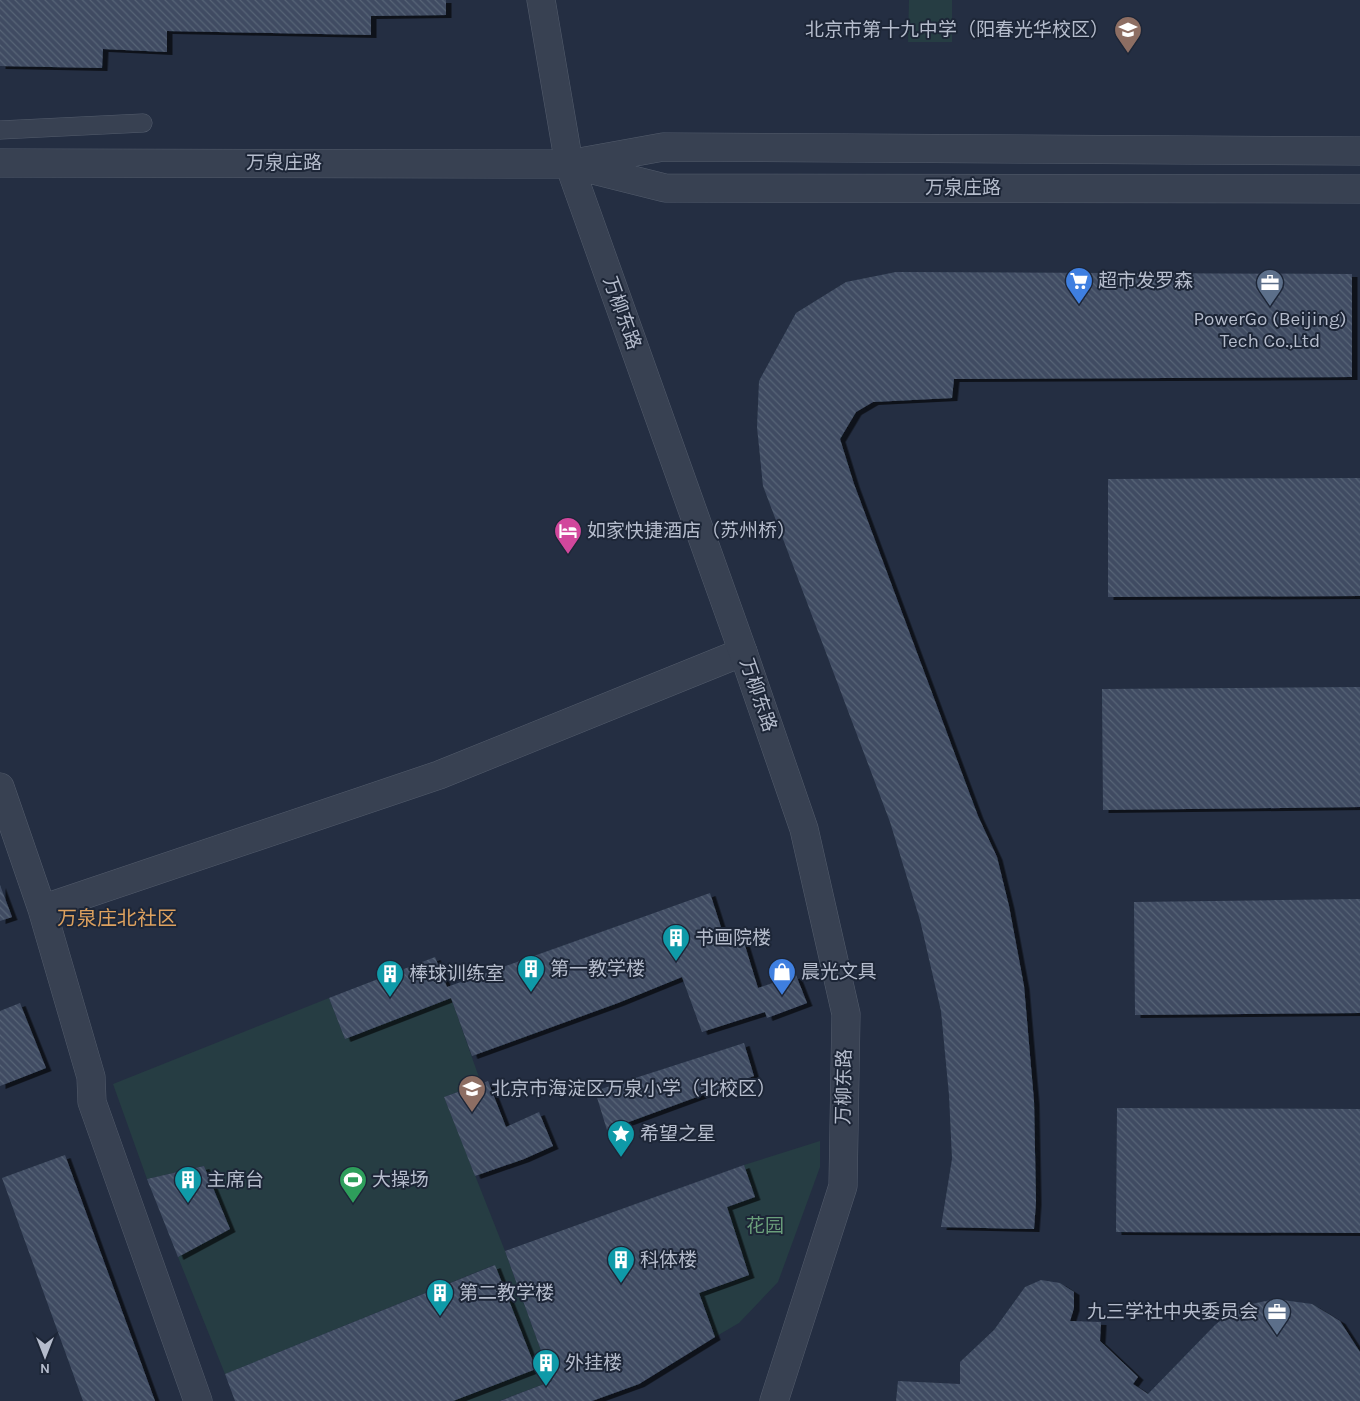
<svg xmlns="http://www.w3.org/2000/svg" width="1360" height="1401" viewBox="0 0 1360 1401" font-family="Karla,'Noto Sans SC',sans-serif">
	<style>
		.garden { fill: #263d43 }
		.building { fill: url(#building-back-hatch); filter: url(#shadow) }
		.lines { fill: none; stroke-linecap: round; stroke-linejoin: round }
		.service-casing { stroke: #535c6c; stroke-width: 19 }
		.minor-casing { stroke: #535c6c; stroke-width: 29 }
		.tertiary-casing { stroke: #535c6c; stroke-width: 29 }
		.service { stroke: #384152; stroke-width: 18 }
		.minor { stroke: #384152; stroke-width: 28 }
		.tertiary { stroke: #384152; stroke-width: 28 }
		.labels { text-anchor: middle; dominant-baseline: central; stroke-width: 4; stroke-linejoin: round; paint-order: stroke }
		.poi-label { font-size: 19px; fill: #b5bccc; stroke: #1d2637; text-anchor: start }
		.street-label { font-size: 19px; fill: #b5bccc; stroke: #1d2637 }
		.park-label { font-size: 19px; fill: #6a9f7b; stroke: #1d2637 }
		.neighbourhood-label { font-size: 20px; fill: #dda15f; stroke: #1d2637 }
	</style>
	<defs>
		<pattern id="building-back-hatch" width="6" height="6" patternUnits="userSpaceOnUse" patternTransform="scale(1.25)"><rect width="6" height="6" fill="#3f4c62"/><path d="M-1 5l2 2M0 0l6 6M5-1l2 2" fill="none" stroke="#586477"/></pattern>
		<filter id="shadow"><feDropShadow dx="5.5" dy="3" stdDeviation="0" flood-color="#0009"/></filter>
	</defs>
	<rect width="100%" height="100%" fill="#242e42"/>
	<path class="garden" d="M 909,0 L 952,0 L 952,42 L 908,42 Z
		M 329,998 L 345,1039 L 451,998 L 481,1083 L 444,1097 L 505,1251 L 552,1381 L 499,1401 L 453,1401 L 536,1369 L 494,1265 L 225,1374 L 178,1257 L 230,1229 L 204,1166 L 147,1179 L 113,1084 Z
		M 820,1141 L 820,1167 L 778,1282 L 739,1323 L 715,1337 L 699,1293 L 749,1275 L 727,1207 L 755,1197 L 744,1165 Z"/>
	<path class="building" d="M 0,0 L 446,0 L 446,15 L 371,16 L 371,35 L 167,31 L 167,52 L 103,49 L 102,68 L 0,66 Z
		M 896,272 L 1352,274 L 1352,377 L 954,379 L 952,398 L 873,402 L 856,412 L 840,439 L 854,484 L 978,816 L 997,857 L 1009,906 L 1024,986 L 1034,1101 L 1036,1202 L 1034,1229 L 941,1227 L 952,1159 L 949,1095 L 941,1011 L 920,920 L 890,822 L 763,486 L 757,427 L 759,381 L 796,313 L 846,282 Z
		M 1360,478 L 1360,596 L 1108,597 L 1108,479 Z
		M 1360,687 L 1360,807 L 1103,810 L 1102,689 Z
		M 0,885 L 12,917 L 0,921 Z
		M 710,893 L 727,946 L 743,939 L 758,988 L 796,975 L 807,1003 L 767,1018 L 765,1012 L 702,1032 L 682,977 L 618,1003 L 472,1056 L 451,998 L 345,1039 L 329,998 L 435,957 L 447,987 Z
		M 1360,899 L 1360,1013 L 1135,1015 L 1134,902 Z
		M 20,1003 L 46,1068 L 0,1086 L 0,1011 Z
		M 744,1043 L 754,1076 L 607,1130 L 595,1091 Z
		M 488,1081 L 506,1127 L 539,1112 L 553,1146 L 524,1159 L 475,1176 L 444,1097 Z
		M 1117,1108 L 1360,1109 L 1360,1233 L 1116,1232 Z
		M 65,1155 L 155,1401 L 83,1401 L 2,1178 Z
		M 744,1165 L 755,1197 L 727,1207 L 749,1275 L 699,1293 L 715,1337 L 639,1384 L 592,1401 L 500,1401 L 552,1381 L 505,1251 Z
		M 204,1166 L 230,1229 L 178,1257 L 147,1179 Z
		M 495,1265 L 536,1369 L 453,1401 L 235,1401 L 225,1374 Z
		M 1041,1280 L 1060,1283 L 1074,1292 L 1074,1308 L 1070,1321 L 1101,1322 L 1100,1341 L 1138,1377 L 1133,1384 L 1148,1394 L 1215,1325 L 1237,1307 L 1275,1299 L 1312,1304 L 1340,1321 L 1360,1352 L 1360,1401 L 896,1401 L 898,1381 L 960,1384 L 960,1362 L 994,1330 L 1025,1287 Z"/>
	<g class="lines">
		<defs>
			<path id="service" d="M 0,130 L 143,123"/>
			<path id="minor" d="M 0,787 L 42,909 L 91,1077 L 92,1102 L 198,1401
				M 42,909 L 439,775 L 743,652"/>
			<path id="tertiary" d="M 541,0 L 569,164 L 743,652 L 804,829 L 846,1014 L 843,1186 L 774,1401
				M 0,163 L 569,164 L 663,147 L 1360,151
				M 577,166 L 665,188 L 1360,189"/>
		</defs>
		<use href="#service" class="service-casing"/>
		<use href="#minor" class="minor-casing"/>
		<use href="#tertiary" class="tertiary-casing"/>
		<use href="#service" class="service"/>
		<use href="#minor" class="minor"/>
		<use href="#tertiary" class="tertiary"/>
	</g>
	<defs>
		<symbol id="school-pin" viewBox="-11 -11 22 30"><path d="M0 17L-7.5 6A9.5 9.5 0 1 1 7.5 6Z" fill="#8d6e63" stroke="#1d2637"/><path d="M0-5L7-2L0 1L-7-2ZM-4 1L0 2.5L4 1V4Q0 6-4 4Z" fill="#fff"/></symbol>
		<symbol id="supermarket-pin" viewBox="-11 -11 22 30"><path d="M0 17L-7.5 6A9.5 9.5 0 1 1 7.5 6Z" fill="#3f7fe0" stroke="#1d2637"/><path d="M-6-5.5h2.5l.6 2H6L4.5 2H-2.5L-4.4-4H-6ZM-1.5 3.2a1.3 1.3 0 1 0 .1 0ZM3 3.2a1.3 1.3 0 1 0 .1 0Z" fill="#fff"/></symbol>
		<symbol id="office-pin" viewBox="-11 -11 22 30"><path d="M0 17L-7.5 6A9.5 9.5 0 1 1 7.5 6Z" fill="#5c6f8a" stroke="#1d2637"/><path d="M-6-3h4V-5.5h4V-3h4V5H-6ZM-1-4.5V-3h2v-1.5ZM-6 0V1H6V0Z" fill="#fff"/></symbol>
		<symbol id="hotel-pin" viewBox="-11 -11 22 30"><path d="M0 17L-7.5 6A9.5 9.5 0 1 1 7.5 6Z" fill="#d1479c" stroke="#1d2637"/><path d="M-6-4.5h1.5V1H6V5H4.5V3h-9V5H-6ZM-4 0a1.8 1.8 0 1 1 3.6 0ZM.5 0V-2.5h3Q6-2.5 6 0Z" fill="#fff"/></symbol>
		<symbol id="building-pin" viewBox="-11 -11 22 30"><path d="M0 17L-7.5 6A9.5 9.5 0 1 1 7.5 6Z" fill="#0f9aa8" stroke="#1d2637"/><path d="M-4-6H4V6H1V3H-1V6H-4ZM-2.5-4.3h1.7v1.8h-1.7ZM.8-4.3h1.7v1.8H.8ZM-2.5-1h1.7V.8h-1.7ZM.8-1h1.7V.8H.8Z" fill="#fff"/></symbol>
		<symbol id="shop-pin" viewBox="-11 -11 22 30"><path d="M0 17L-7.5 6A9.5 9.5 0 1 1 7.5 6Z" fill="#3f7fe0" stroke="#1d2637"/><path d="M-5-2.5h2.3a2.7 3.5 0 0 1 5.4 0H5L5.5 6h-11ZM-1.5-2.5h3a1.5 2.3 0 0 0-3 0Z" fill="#fff"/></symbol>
		<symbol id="sight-pin" viewBox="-11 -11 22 30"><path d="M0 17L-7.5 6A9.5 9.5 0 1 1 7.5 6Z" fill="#0f9aa8" stroke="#1d2637"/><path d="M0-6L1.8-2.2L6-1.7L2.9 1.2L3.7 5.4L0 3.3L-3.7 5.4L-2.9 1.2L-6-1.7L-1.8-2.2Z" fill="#fff"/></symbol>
		<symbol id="stadium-pin" viewBox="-11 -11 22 30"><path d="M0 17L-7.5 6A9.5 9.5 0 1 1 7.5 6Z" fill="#2e9e5b" stroke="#1d2637"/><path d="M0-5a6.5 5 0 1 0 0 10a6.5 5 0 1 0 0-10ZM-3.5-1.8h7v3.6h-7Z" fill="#fff"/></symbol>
	</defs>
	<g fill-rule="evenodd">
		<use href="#school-pin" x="1112" y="14" width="32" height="43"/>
		<use href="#supermarket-pin" x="1063" y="265" width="32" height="43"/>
		<use href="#office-pin" x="1254" y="267" width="32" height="43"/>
		<use href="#hotel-pin" x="552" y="515" width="32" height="43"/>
		<use href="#building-pin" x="660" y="922" width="32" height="43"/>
		<use href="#building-pin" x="515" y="953" width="32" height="43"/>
		<use href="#shop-pin" x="766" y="956" width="32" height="43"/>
		<use href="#building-pin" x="374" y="958" width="32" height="43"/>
		<use href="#school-pin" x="456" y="1073" width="32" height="43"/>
		<use href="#sight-pin" x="605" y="1118" width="32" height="43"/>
		<use href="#building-pin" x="172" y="1164" width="32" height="43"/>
		<use href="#stadium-pin" x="337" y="1164" width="32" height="43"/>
		<use href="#building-pin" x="605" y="1244" width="32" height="43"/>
		<use href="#building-pin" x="424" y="1277" width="32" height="43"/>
		<use href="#office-pin" x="1261" y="1296" width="32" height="43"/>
		<use href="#building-pin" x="530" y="1347" width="32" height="43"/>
	</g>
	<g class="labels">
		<g class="poi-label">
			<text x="1109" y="30" text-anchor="end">北京市第十九中学（阳春光华校区）</text>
			<text x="1098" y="281">超市发罗森</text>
			<text x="1270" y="319" text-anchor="middle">PowerGo (Beijing)<tspan x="1270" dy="22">Tech Co.,Ltd</tspan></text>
			<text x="587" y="531">如家快捷酒店（苏州桥）</text>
			<text x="695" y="938">书画院楼</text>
			<text x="550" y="969">第一教学楼</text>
			<text x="801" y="972">晨光文具</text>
			<text x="409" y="974">棒球训练室</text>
			<text x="491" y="1089">北京市海淀区万泉小学（北校区）</text>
			<text x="640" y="1134">希望之星</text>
			<text x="207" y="1180">主席台</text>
			<text x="372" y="1180">大操场</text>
			<text x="640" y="1260">科体楼</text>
			<text x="459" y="1293">第二教学楼</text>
			<text x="1258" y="1312" text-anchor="end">九三学社中央委员会</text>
			<text x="565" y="1363">外挂楼</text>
		</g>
		<g class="street-label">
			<text x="284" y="163">万泉庄路</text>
			<text x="963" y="188">万泉庄路</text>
			<text transform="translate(622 313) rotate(70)">万柳东路</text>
			<text transform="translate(758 695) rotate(71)">万柳东路</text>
			<text transform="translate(844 1087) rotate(-89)">万柳东路</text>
		</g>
		<g class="park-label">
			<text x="765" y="1226">花园</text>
		</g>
		<g class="neighbourhood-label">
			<text x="117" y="918">万泉庄北社区</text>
		</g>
	</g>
	<g transform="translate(45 1356) rotate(180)" stroke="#1d2637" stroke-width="4" paint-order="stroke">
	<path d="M0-4L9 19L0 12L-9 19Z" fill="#b5bccc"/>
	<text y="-8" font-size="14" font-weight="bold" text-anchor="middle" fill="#b5bccc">N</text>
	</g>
</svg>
